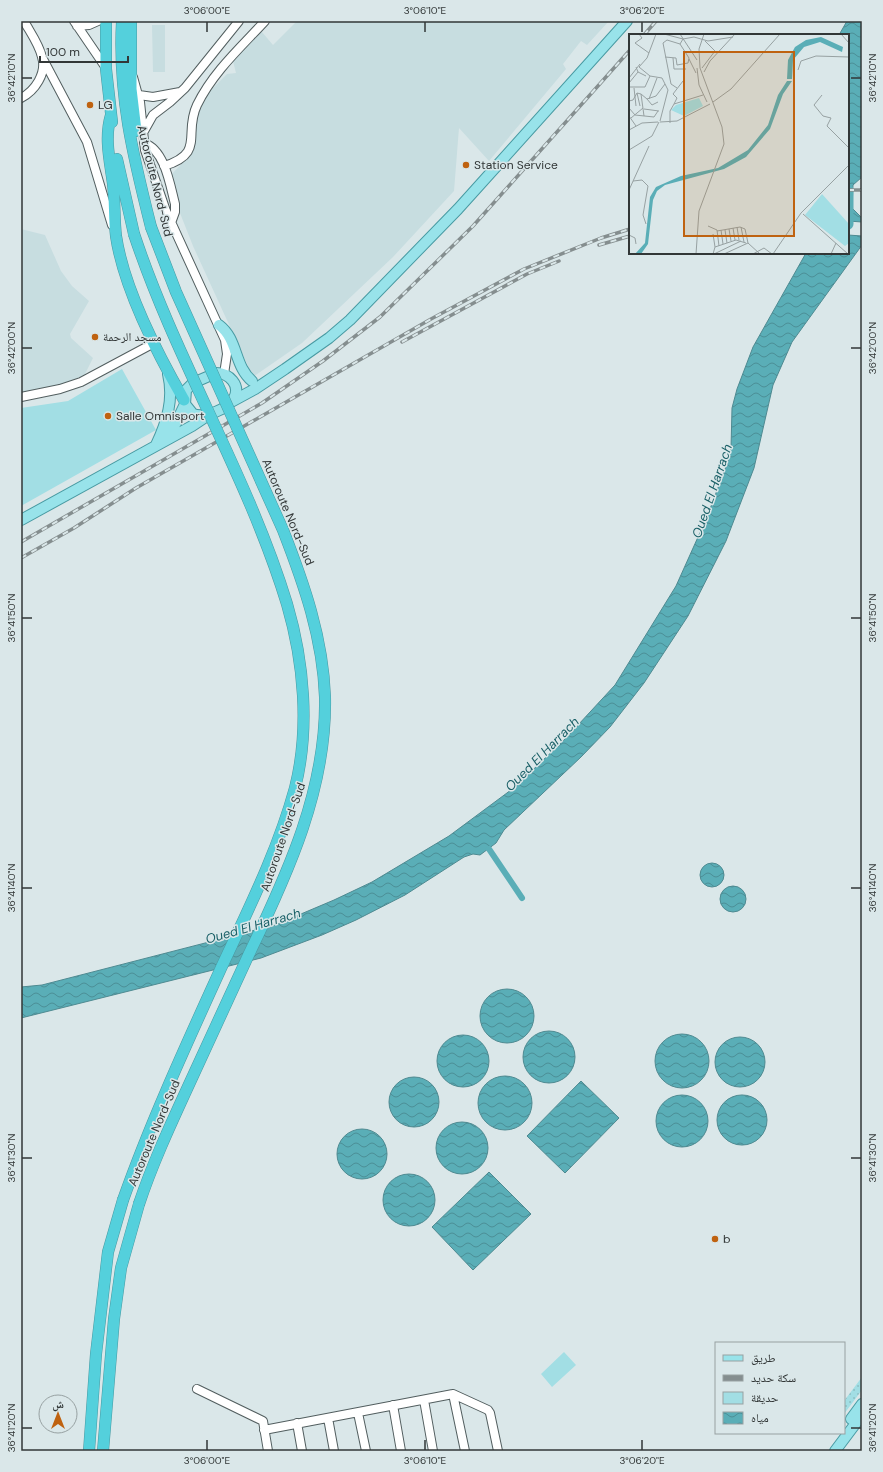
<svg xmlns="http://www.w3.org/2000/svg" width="883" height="1472" viewBox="0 0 883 1472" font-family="'DM Sans','Noto Naskh Arabic',sans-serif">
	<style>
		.built { fill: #c7dde0 }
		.grass { fill: url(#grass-dots) }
		.park { fill: #a2dee4 }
		.water { fill: url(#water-waves); stroke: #4e8a91 }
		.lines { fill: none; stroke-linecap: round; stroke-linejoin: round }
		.canal { stroke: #5aaeb7; stroke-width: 6 }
		.river { stroke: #5aaeb7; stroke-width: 11 }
		.minor-casing { stroke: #525e5f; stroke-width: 10 }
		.major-casing { stroke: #489aa2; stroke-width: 12 }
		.highway-casing { stroke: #489aa2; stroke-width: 12 }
		.minor { stroke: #fff; stroke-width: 8 }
		.major { stroke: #98e3ea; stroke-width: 10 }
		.highway { stroke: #54d0dc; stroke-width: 11 }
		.rail-casing { stroke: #858e8f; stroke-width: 3.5 }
		.rail { stroke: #dae7e9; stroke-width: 2; stroke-dasharray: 6; stroke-linecap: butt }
		.highway-bridge-casing { stroke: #489aa2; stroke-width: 12; stroke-linecap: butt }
		.highway-bridge { stroke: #54d0dc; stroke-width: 11 }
		.ticks { fill: none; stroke: #323737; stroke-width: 1.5 }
		.poi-dot { fill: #bf6210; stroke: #dae7e9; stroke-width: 1.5 }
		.labels { text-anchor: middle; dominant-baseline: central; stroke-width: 3; stroke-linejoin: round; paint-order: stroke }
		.poi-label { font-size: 12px; fill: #323737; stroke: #dae7e9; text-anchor: start }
		.street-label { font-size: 12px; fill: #323737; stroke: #dae7e9 }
		.water-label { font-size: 13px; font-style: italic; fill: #1a6067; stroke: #dae7e9 }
		.inset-road { fill: none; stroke: #97a1a2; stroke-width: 1 }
		.view { fill: #bf6210; fill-opacity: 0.15; stroke: #bf6210; stroke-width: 2 }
		.inset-edge { fill: none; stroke: #323737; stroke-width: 2 }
		.neatline { fill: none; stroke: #323737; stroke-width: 1.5 }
		.ticks-label { font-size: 10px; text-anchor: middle; fill: #323737 }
	</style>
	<defs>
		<pattern id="grass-dots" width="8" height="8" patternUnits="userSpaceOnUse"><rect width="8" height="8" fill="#a2dee4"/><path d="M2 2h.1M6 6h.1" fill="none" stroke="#8cbfc4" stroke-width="1.8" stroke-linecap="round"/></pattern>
		<pattern id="water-waves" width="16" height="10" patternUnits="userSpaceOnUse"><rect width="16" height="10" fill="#5aaeb7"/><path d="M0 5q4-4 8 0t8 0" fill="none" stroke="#4b8e96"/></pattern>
	</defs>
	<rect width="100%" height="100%" fill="#dae7e9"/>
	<path class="built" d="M 297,21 L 609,21 L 587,45 L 581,41 L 563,64 L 566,69 L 489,161 L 459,128 L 454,191 L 393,257 L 302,343 L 253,377 L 193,246 L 178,208 L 170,176 L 190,155 L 196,116 L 206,95 L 227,74 L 236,73 L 233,61 L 256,25 L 273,45 Z
		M 152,25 L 165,25 L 165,72 L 153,72 Z
		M 21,229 L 45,235 L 61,271 L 72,286 L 89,301 L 70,334 L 71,338 L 93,358 L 84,376 L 68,384 L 21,393 Z"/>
	<path class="grass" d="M 862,1377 L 862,1390 L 844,1414 L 844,1401 Z"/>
	<path class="park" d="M 122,369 L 156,430 L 21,506 L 21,408 L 68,401 Z
		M 564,1352 L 576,1365 L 552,1387 L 541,1374 Z"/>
	<path class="water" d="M 847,21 L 862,21 L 862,177 L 853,185 L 852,208 L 862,218 L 862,222 L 848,221 L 848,35 L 839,35 Z
		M 848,235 L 862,236 L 862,245 L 792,342 L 773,385 L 754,468 L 726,541 L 688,616 L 644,683 L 610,727 L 581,757 L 504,830 L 496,843 L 480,855 L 473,854 L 464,857 L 405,895 L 356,920 L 322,935 L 261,958 L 21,1018 L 21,987 L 42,985 L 275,925 L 334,900 L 372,882 L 449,836 L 515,787 L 566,738 L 615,685 L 676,586 L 707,517 L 728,461 L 731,449 L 732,408 L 737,389 L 753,347 L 806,253 L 848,253 Z
		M700 875a12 12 0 1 1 24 0a12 12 0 1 1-24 0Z
		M720 899a13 13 0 1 1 26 0a13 13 0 1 1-26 0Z
		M480 1016a27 27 0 1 1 54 0a27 27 0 1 1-54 0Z
		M523 1057a26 26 0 1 1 52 0a26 26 0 1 1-52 0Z
		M655 1061a27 27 0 1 1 54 0a27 27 0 1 1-54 0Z
		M437 1061a26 26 0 1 1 52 0a26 26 0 1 1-52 0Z
		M715 1062a25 25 0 1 1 50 0a25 25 0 1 1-50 0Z
		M478 1103a27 27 0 1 1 54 0a27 27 0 1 1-54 0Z
		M389 1102a25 25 0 1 1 50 0a25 25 0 1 1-50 0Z
		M 581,1081 L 619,1118 L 565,1173 L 527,1136 Z
		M656 1121a26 26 0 1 1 52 0a26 26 0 1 1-52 0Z
		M717 1120a25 25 0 1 1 50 0a25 25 0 1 1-50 0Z
		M436 1148a26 26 0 1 1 52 0a26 26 0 1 1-52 0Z
		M337 1154a25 25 0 1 1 50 0a25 25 0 1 1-50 0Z
		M 489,1172 L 531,1214 L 473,1270 L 432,1227 Z
		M383 1200a26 26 0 1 1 52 0a26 26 0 1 1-52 0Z"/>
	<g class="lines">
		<path class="canal" d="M 489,849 L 522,898"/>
		<path class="river" d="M 848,190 L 848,224"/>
		<defs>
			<path id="minor" d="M 74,21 L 106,68
				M 77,26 L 89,25 L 98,21
				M 43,59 L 87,142 L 112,225
				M 133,77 L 140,102 L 145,150 L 166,211 L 225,340 L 227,354 L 224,374
				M 139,95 L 153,97 L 180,92
				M 21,98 C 35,91 47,73 42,57 C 39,44 30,32 24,21
				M 144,131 L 153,115 L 170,102 L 185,88 L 239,21
				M 144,143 C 165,150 170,185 175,204 L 175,212 L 171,223
				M 164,166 C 206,153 183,134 197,105 C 213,72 241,47 265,21
				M 21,397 L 60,389 L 81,382 L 154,343
				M 197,1389 L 263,1421 L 268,1451
				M 453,1394 L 465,1451
				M 424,1400 L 433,1451
				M 393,1405 L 401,1451
				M 358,1413 L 366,1451
				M 328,1418 L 334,1451
				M 297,1423 L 302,1451
				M 264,1430 L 453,1394 L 488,1410 L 490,1413 L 498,1451"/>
			<path id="major" d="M 219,325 C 238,339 234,366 252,381
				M 216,373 C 229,373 241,385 234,398 C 227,410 205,418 193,414 L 185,404 L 186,390 L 193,383 Z
				M 231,402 L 255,389 L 285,369 L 329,338 L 350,320 L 458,209 L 627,21
				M 165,438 L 176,423 L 185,404
				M 156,445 C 167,422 174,399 168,374
				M 21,520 L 192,426 L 210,414
				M 851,1419 L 862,1404
				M 835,1451 L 862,1415"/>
			<path id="highway" d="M 106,21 L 106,69 L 112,122
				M 122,21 C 118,95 133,156 151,227
				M 131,21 L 131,89 L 136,131
				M 111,115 C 104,138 110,161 113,184 C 115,201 114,219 116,236 C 124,290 157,353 184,400
				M 117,159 L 134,234
				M 89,1451 L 96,1354 L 108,1252 L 123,1200
				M 103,1451 L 114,1319 L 121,1268 L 139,1204"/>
		</defs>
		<use href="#minor" class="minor-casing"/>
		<use href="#major" class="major-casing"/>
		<use href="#highway" class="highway-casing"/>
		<use href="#minor" class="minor"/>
		<use href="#major" class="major"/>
		<use href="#highway" class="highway"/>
		<defs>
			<path id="rail" d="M 644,35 L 656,21
				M 848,190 L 862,190
				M 599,245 L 630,236
				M 402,342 L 527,274 L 559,261
				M 21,542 L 262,403 L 323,361 L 380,317 L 473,226 L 630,50
				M 21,558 L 74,528 L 136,488 L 431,319 L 524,269 L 601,238 L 630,229"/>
		</defs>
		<use href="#rail" class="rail-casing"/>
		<use href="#rail" class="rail"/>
		<defs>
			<path id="highway-bridge" d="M 123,1200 C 151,1121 187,1043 222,966 C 249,908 278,850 295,788 C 310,729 304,662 287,604 C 248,476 176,361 134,234
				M 139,1204 C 152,1165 169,1128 186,1091 C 207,1045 228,999 249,954 C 288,873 327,788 325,697 C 323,638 304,584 283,530 L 176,292 L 151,227"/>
		</defs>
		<use href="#highway-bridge" class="highway-bridge-casing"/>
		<use href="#highway-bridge" class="highway-bridge"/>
	</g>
	<path class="ticks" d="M 207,22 L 207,32M 425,22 L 425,32M 642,22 L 642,32M 22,78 L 32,78M 851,78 L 861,78M 22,348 L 32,348M 851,348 L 861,348M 22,618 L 32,618M 851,618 L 861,618M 22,888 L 32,888M 851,888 L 861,888M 22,1158 L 32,1158M 851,1158 L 861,1158M 22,1428 L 32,1428M 851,1428 L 861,1428M 207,1440 L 207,1450M 425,1440 L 425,1450M 642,1440 L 642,1450"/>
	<g class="poi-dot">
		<circle cx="90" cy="105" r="4"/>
		<circle cx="466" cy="165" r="4"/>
		<circle cx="95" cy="337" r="4"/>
		<circle cx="108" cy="416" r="4"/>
		<circle cx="715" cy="1239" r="4"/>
	</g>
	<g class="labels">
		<g class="poi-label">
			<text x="98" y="105">LG</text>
			<text x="474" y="165">Station Service</text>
			<text x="103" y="337">مسجد الرحمة</text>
			<text x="116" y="416">Salle Omnisport</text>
			<text x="723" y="1239">b</text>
		</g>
		<g class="street-label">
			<text transform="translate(155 181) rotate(76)">Autoroute Nord-Sud</text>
			<text transform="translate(288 512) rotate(67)">Autoroute Nord-Sud</text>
			<text transform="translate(283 837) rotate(-71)">Autoroute Nord-Sud</text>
			<text transform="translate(154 1133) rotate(-67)">Autoroute Nord-Sud</text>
		</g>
		<g class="water-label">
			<text transform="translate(712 491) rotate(-71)">Oued El Harrach</text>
			<text transform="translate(542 754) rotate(-45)">Oued El Harrach</text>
			<text transform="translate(253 926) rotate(-16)">Oued El Harrach</text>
		</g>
	</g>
	<g transform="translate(629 34)">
		<rect width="220" height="220" fill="#dae7e9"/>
		<path d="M 193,160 L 220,190 L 220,209 L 216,212 L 176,181 Z" fill="#a2dee4"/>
		<path d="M 70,64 L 74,72 L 55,82 L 42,76 L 47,71 Z" fill="#a2dee4"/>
		<path d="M 192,3 L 214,13 L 213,18 L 191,8 L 175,13 L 164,26 L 163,45 L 158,45 L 159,26 L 166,13 L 177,6 ZM 158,47 L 163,47 L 154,60 L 141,95 L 117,123 L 95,135 L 36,151 L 28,157 L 24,166 L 19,210 L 12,220 L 6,220 L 16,209 L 21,163 L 27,153 L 52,142 L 89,134 L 119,116 L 139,91 L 149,61 Z" fill="#5aaeb7"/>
		<path class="inset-road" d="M 10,0 L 13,4 L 6,9 L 20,19M 27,0 L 18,24 L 10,33 L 21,42 L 33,44 L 39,56 L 31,87M 35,0 L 54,5 L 65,3 L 79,7 L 104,3M 51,0 L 68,26M 212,0 L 220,9M 36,23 L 47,24 L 48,31 L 59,29 L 60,24 L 51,10 L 54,5M 44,24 L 45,35 L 57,35M 60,25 L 67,39M 7,33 L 9,38 L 17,42M 68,34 L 70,51 L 78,68M 73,34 L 86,17 L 76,7M 169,36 L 172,27 L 187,22 L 220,23M 75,38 L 81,27 L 106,0M 0,44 L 11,30M 0,49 L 9,38M 0,53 L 16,53 L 21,42M 5,54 L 7,72M 48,54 L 42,50 L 34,9 L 38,6 L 51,10M 8,59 L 11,72M 12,60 L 18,65 L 27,62 L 36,50M 193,61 L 185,71 L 194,82 L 202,84 L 198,92 L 220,114M 18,65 L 23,71 L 29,68M 20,65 L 28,44M 0,67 L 4,66 L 8,59 L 12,60 L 15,82M 84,68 L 102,55 L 151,0M 45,70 L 48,64 L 44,60 L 54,47M 0,74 L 6,81 L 25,83 L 29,77M 15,75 L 30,77M 0,82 L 7,92M 2,84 L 14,74M 31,88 L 48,87 L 81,70M 41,89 L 41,77 L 45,70 L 74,61M 0,96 L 13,89 L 29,88M 0,116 L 23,102 L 30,88M 4,147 L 13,146 L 19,152 L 14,181 L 17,190M 0,156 L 20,112M 174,180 L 219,220M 79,192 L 88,196 L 90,212M 108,193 L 110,206M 112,193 L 115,208M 104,194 L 106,206M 100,195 L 102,207M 92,196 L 94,210M 96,196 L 98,209M 88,197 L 111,193 L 116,195 L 119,209M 84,200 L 86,213M 0,201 L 6,204 L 7,210M 67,220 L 70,177 L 95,110 L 93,93 L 71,34 L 70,15 L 75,0M 84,220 L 86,213 L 107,206 L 117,209M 85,220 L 112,207M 95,220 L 119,209 L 131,220M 124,220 L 135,214 L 143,220M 144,220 L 172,179 L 220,131M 202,220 L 207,209"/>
		<path class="view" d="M 55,18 L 165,18 L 165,202 L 55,202 Z"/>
		<rect width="220" height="220" class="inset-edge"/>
	</g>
	<rect width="883" height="1472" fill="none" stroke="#dae7e9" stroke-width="44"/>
	<rect x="715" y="1342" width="130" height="92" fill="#dae7e9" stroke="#97a1a2"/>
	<rect x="723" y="1355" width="20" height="6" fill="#98e3ea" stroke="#97a1a2"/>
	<text x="751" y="1362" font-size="12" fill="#323737">طريق</text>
	<rect x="723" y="1375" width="20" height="6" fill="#858e8f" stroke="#97a1a2"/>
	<text x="751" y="1382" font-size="12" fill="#323737">سكة حديد</text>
	<rect x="723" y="1392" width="20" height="12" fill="#a2dee4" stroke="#97a1a2"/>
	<text x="751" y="1402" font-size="12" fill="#323737">حديقة</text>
	<rect x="723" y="1412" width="20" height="12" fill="url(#water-waves)" stroke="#97a1a2"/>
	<text x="751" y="1422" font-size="12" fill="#323737">مياه</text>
	<g transform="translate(58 1414)"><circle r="19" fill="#dae7e9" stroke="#97a1a2"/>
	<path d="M0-3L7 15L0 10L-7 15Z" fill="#bf6210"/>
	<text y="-6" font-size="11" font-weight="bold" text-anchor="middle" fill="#323737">ش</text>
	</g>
	<path d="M40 56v6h88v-6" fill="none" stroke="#323737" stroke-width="2"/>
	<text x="46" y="56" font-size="12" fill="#323737" stroke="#dae7e9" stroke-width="3" paint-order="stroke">100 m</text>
	<rect x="22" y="22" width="839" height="1428" class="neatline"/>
	<g class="ticks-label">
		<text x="207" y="14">3°06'00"E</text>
		<text x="425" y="14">3°06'10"E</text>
		<text x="642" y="14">3°06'20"E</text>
		<text transform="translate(11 78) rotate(-90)" y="4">36°42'10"N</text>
		<text transform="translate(872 78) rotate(-90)" y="4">36°42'10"N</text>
		<text transform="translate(11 348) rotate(-90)" y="4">36°42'00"N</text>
		<text transform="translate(872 348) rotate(-90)" y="4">36°42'00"N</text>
		<text transform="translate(11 618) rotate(-90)" y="4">36°41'50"N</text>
		<text transform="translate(872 618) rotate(-90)" y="4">36°41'50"N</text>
		<text transform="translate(11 888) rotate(-90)" y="4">36°41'40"N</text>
		<text transform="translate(872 888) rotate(-90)" y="4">36°41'40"N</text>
		<text transform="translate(11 1158) rotate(-90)" y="4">36°41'30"N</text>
		<text transform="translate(872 1158) rotate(-90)" y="4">36°41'30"N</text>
		<text transform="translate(11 1428) rotate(-90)" y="4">36°41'20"N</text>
		<text transform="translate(872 1428) rotate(-90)" y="4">36°41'20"N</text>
		<text x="207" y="1464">3°06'00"E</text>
		<text x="425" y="1464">3°06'10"E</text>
		<text x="642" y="1464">3°06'20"E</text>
	</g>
</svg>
